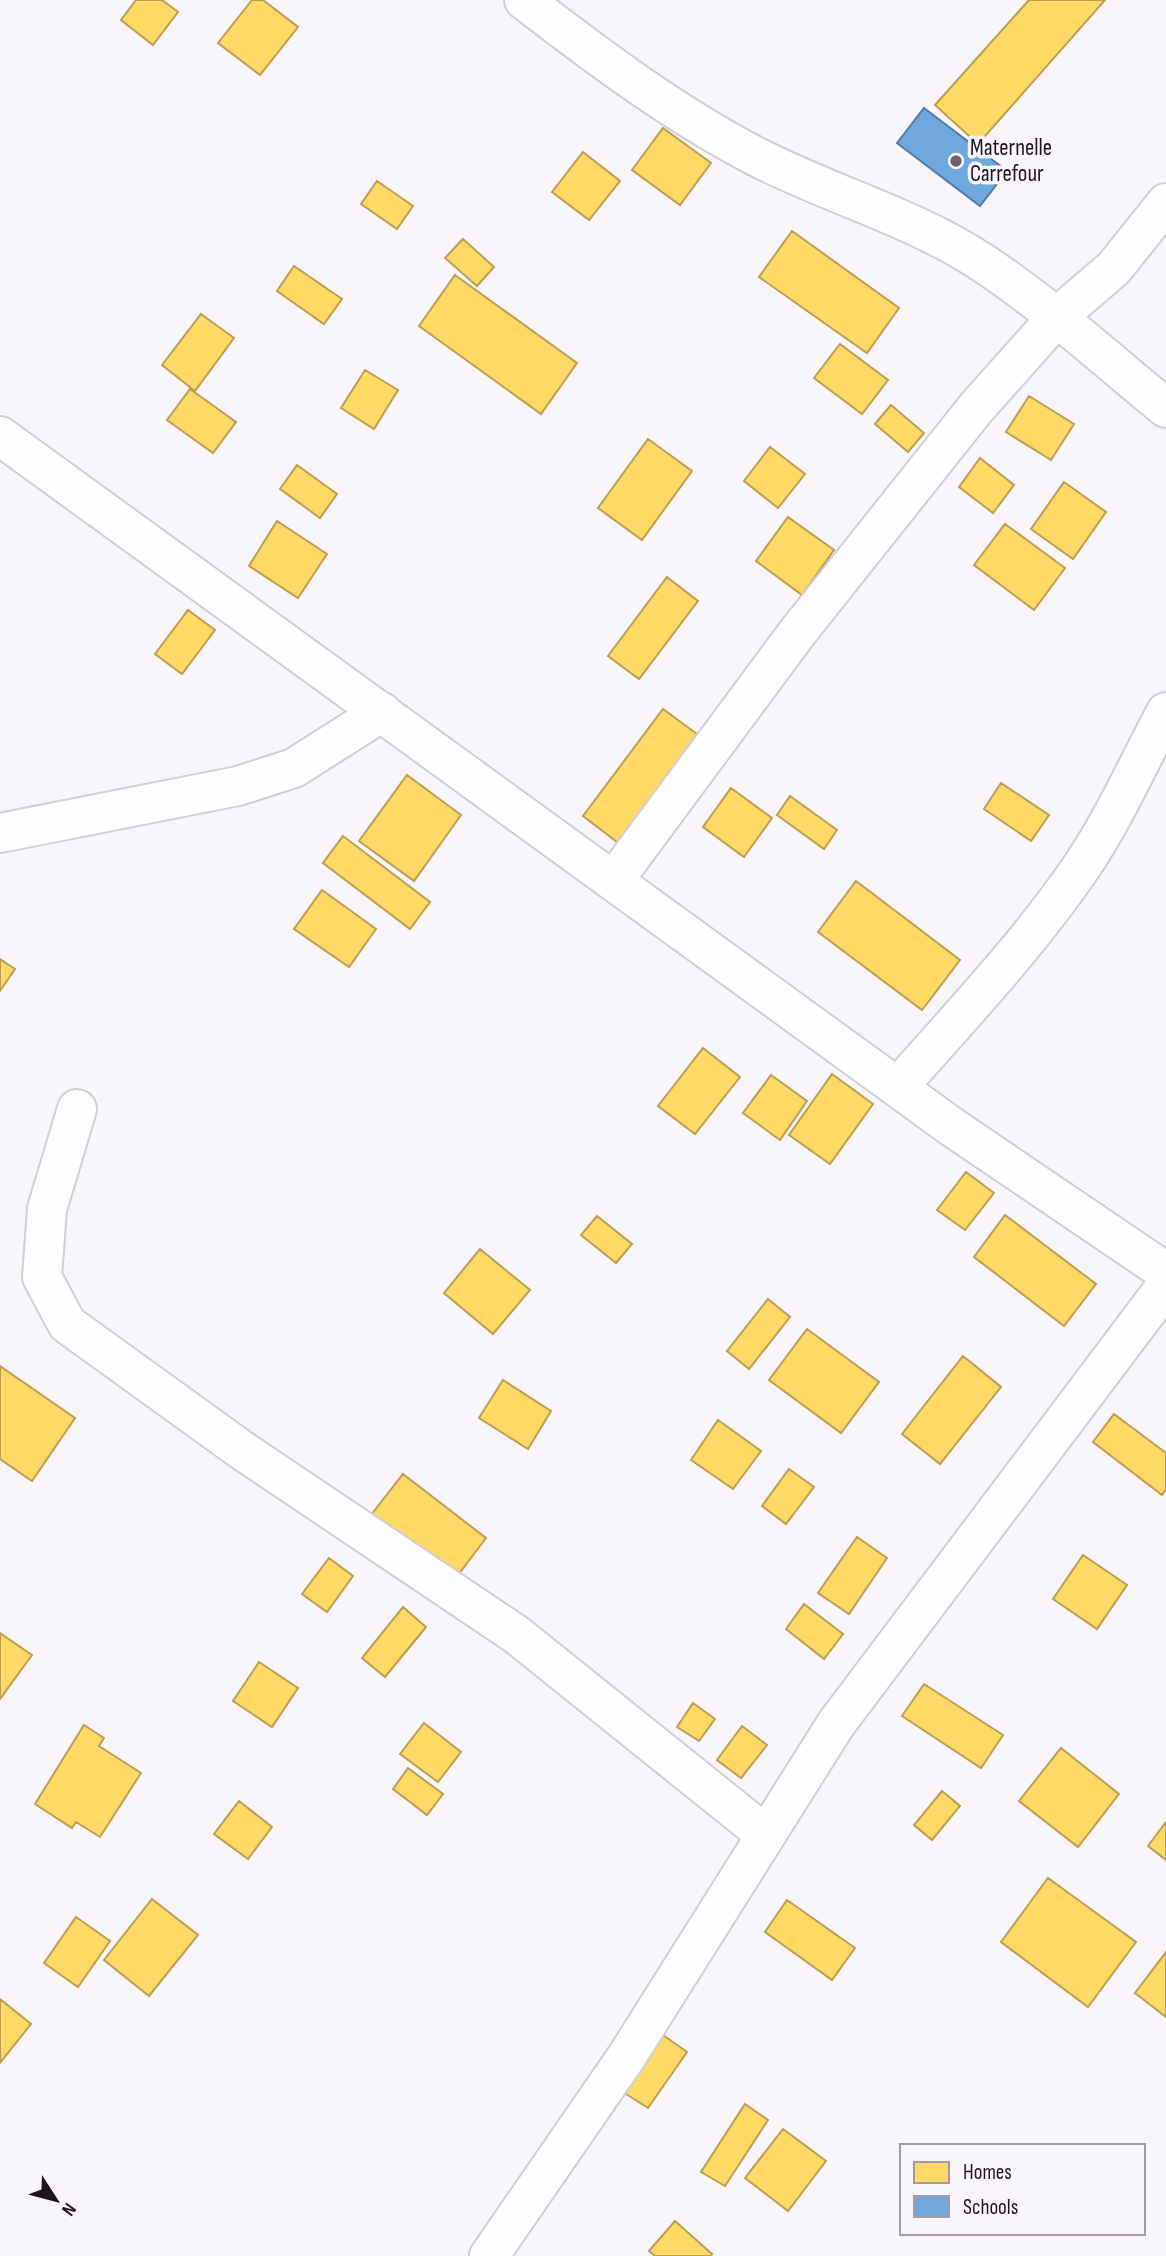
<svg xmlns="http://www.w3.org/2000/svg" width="1166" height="2256" viewBox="0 0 1166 2256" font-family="'Sofia Sans Condensed',sans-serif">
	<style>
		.homes { fill: #ffd966; stroke: #bb9e51; stroke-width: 2 }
		.schools { fill: #6fa8dc; stroke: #567ca4; stroke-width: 2 }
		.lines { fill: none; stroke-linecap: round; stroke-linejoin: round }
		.minor-casing { stroke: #d2ced6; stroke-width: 42 }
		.major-casing { stroke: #d2ced6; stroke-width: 42 }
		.minor { stroke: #fefefe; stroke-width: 38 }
		.major { stroke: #fefefe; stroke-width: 38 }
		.poi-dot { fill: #69646d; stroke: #f9f5fc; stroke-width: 2.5 }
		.labels { text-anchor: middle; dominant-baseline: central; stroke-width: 7; stroke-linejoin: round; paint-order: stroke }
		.poi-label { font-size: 23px; fill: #1c1520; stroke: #f9f5fc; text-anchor: start }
	</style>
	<rect width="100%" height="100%" fill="#f9f6fb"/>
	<path class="homes" d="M 136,0 L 162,0 L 178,12 L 153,45 L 121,20 Z
		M 252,0 L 263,0 L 298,27 L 260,75 L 218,43 Z
		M 1029,0 L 1105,0 L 978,144 L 935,105 Z
		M 663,128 L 711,163 L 680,205 L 632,170 Z
		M 583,152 L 620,181 L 589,220 L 552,192 Z
		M 377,181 L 413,206 L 397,229 L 361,204 Z
		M 792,231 L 899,308 L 867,353 L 759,277 Z
		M 463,239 L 494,267 L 477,286 L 445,258 Z
		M 294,266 L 342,299 L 324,324 L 277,291 Z
		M 455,275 L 577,363 L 541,414 L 419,326 Z
		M 201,314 L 234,338 L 195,391 L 162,365 Z
		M 840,344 L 888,380 L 862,414 L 814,378 Z
		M 365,370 L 398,390 L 374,429 L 341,408 Z
		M 190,389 L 236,422 L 213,453 L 167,420 Z
		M 1029,396 L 1074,424 L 1051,460 L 1006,432 Z
		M 891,405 L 924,433 L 908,452 L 875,424 Z
		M 648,439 L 692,471 L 642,540 L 598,508 Z
		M 770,447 L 805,474 L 778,508 L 744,481 Z
		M 980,458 L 1014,485 L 993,513 L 959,487 Z
		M 297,465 L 337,494 L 320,518 L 280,489 Z
		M 1064,482 L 1106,512 L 1073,559 L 1031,529 Z
		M 788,517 L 834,550 L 802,595 L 756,561 Z
		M 277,521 L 327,554 L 298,598 L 249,566 Z
		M 1005,524 L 1065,568 L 1034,610 L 974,565 Z
		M 667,577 L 698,601 L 639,679 L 608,656 Z
		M 188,610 L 215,630 L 182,674 L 155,654 Z
		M 663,709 L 701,737 L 621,845 L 583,816 Z
		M 407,775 L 461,815 L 414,881 L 359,841 Z
		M 1001,783 L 1049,815 L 1031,841 L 984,809 Z
		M 731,788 L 772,818 L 744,857 L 703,827 Z
		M 790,796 L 837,830 L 824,849 L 777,815 Z
		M 343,836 L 430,902 L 410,929 L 323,863 Z
		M 856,881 L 960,960 L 922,1010 L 818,932 Z
		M 322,890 L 376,929 L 349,967 L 294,929 Z
		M 0,959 L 15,969 L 0,991 Z
		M 703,1048 L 740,1077 L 695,1134 L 658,1106 Z
		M 832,1074 L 873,1104 L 830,1164 L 789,1135 Z
		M 771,1075 L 807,1101 L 780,1140 L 743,1113 Z
		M 966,1172 L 994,1193 L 965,1230 L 937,1210 Z
		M 1005,1215 L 1096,1284 L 1064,1326 L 974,1257 Z
		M 597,1216 L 632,1244 L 616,1263 L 581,1235 Z
		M 480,1249 L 530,1290 L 493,1334 L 444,1293 Z
		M 768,1299 L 790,1317 L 749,1369 L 727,1351 Z
		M 807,1329 L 879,1382 L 841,1433 L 769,1380 Z
		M 963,1356 L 1001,1387 L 940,1464 L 902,1434 Z
		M 0,1366 L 75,1418 L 32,1481 L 0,1459 Z
		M 503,1380 L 551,1411 L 528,1449 L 479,1418 Z
		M 1114,1414 L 1166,1453 L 1166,1489 L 1162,1495 L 1093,1442 Z
		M 718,1420 L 761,1451 L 733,1489 L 691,1460 Z
		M 789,1469 L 814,1487 L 786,1524 L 762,1506 Z
		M 403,1474 L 486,1538 L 455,1579 L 371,1515 Z
		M 857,1537 L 887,1558 L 849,1614 L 818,1593 Z
		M 1083,1555 L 1127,1585 L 1097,1629 L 1053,1599 Z
		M 329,1558 L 353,1576 L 327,1612 L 302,1594 Z
		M 804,1604 L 843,1634 L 824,1659 L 786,1629 Z
		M 403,1607 L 426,1627 L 385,1677 L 362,1658 Z
		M 0,1633 L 32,1655 L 0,1699 Z
		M 259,1662 L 298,1688 L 272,1727 L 233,1701 Z
		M 924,1684 L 1003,1735 L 981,1768 L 902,1716 Z
		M 693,1703 L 715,1719 L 699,1741 L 677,1727 Z
		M 424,1723 L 461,1752 L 438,1782 L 400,1754 Z
		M 84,1725 L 104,1738 L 99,1746 L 141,1773 L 100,1837 L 76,1822 L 72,1828 L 35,1804 Z
		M 742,1726 L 767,1745 L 741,1778 L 717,1760 Z
		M 1061,1748 L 1119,1794 L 1078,1847 L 1019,1801 Z
		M 408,1768 L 443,1794 L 427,1815 L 393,1789 Z
		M 942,1791 L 960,1806 L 932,1840 L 914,1825 Z
		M 239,1801 L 272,1827 L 248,1859 L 214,1834 Z
		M 1166,1822 L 1166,1860 L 1148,1846 Z
		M 1048,1878 L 1136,1942 L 1088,2007 L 1001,1942 Z
		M 152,1899 L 198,1935 L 149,1996 L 104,1960 Z
		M 787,1900 L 855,1948 L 832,1980 L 765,1932 Z
		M 76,1917 L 110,1941 L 78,1987 L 44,1963 Z
		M 1166,1952 L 1166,2017 L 1135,1993 Z
		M 0,1999 L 31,2024 L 0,2063 Z
		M 663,2035 L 687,2052 L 648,2108 L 623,2092 Z
		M 745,2104 L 768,2120 L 725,2186 L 701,2172 Z
		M 783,2129 L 826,2161 L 788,2211 L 745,2178 Z
		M 675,2221 L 712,2254 L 711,2256 L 655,2256 L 649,2251 Z"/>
	<path class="schools" d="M 924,108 L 1007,171 L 980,206 L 897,143 Z"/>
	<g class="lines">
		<defs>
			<path id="minor" d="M 524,0 C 598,57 674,114 757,157 C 831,195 914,217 983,263 C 1048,306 1106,359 1166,408
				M 0,833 L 238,786 L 294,768 L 382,712
				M 614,880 L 797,633 L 976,408 L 1057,317 L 1114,268 L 1166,203
				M 898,1087 C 961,1016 1028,945 1082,866 C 1115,817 1138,764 1166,712
				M 77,1109 L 47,1209 L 42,1277 L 67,1324 L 243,1451 L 517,1635 L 766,1835
				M 489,2256 L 627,2056 L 836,1724 L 1166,1286"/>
			<path id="major" d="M 0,436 L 952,1127 L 1166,1272"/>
		</defs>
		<use href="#minor" class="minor-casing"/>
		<use href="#major" class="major-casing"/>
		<use href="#minor" class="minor"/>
		<use href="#major" class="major"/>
	</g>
	<circle class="poi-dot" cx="956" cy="161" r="7"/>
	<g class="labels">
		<g class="poi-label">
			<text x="970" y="148">Maternelle<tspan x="970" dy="26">Carrefour</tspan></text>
		</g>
	</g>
	<rect x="900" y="2144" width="245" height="91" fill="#f9f5fc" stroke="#a19ba4" stroke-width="2"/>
	<rect x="914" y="2162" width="35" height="21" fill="#ffd966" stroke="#a19ba4" stroke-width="2"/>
	<text x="963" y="2179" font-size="21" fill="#1c1520">Homes</text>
	<rect x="914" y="2196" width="35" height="21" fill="#6fa8dc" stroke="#a19ba4" stroke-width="2"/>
	<text x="963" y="2214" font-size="21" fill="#1c1520">Schools</text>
	<g transform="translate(56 2200) rotate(126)" stroke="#f9f5fc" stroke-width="5" paint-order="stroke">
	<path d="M0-5L12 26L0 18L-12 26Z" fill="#1c1520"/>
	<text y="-10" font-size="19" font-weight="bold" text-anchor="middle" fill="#1c1520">N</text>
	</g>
</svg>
